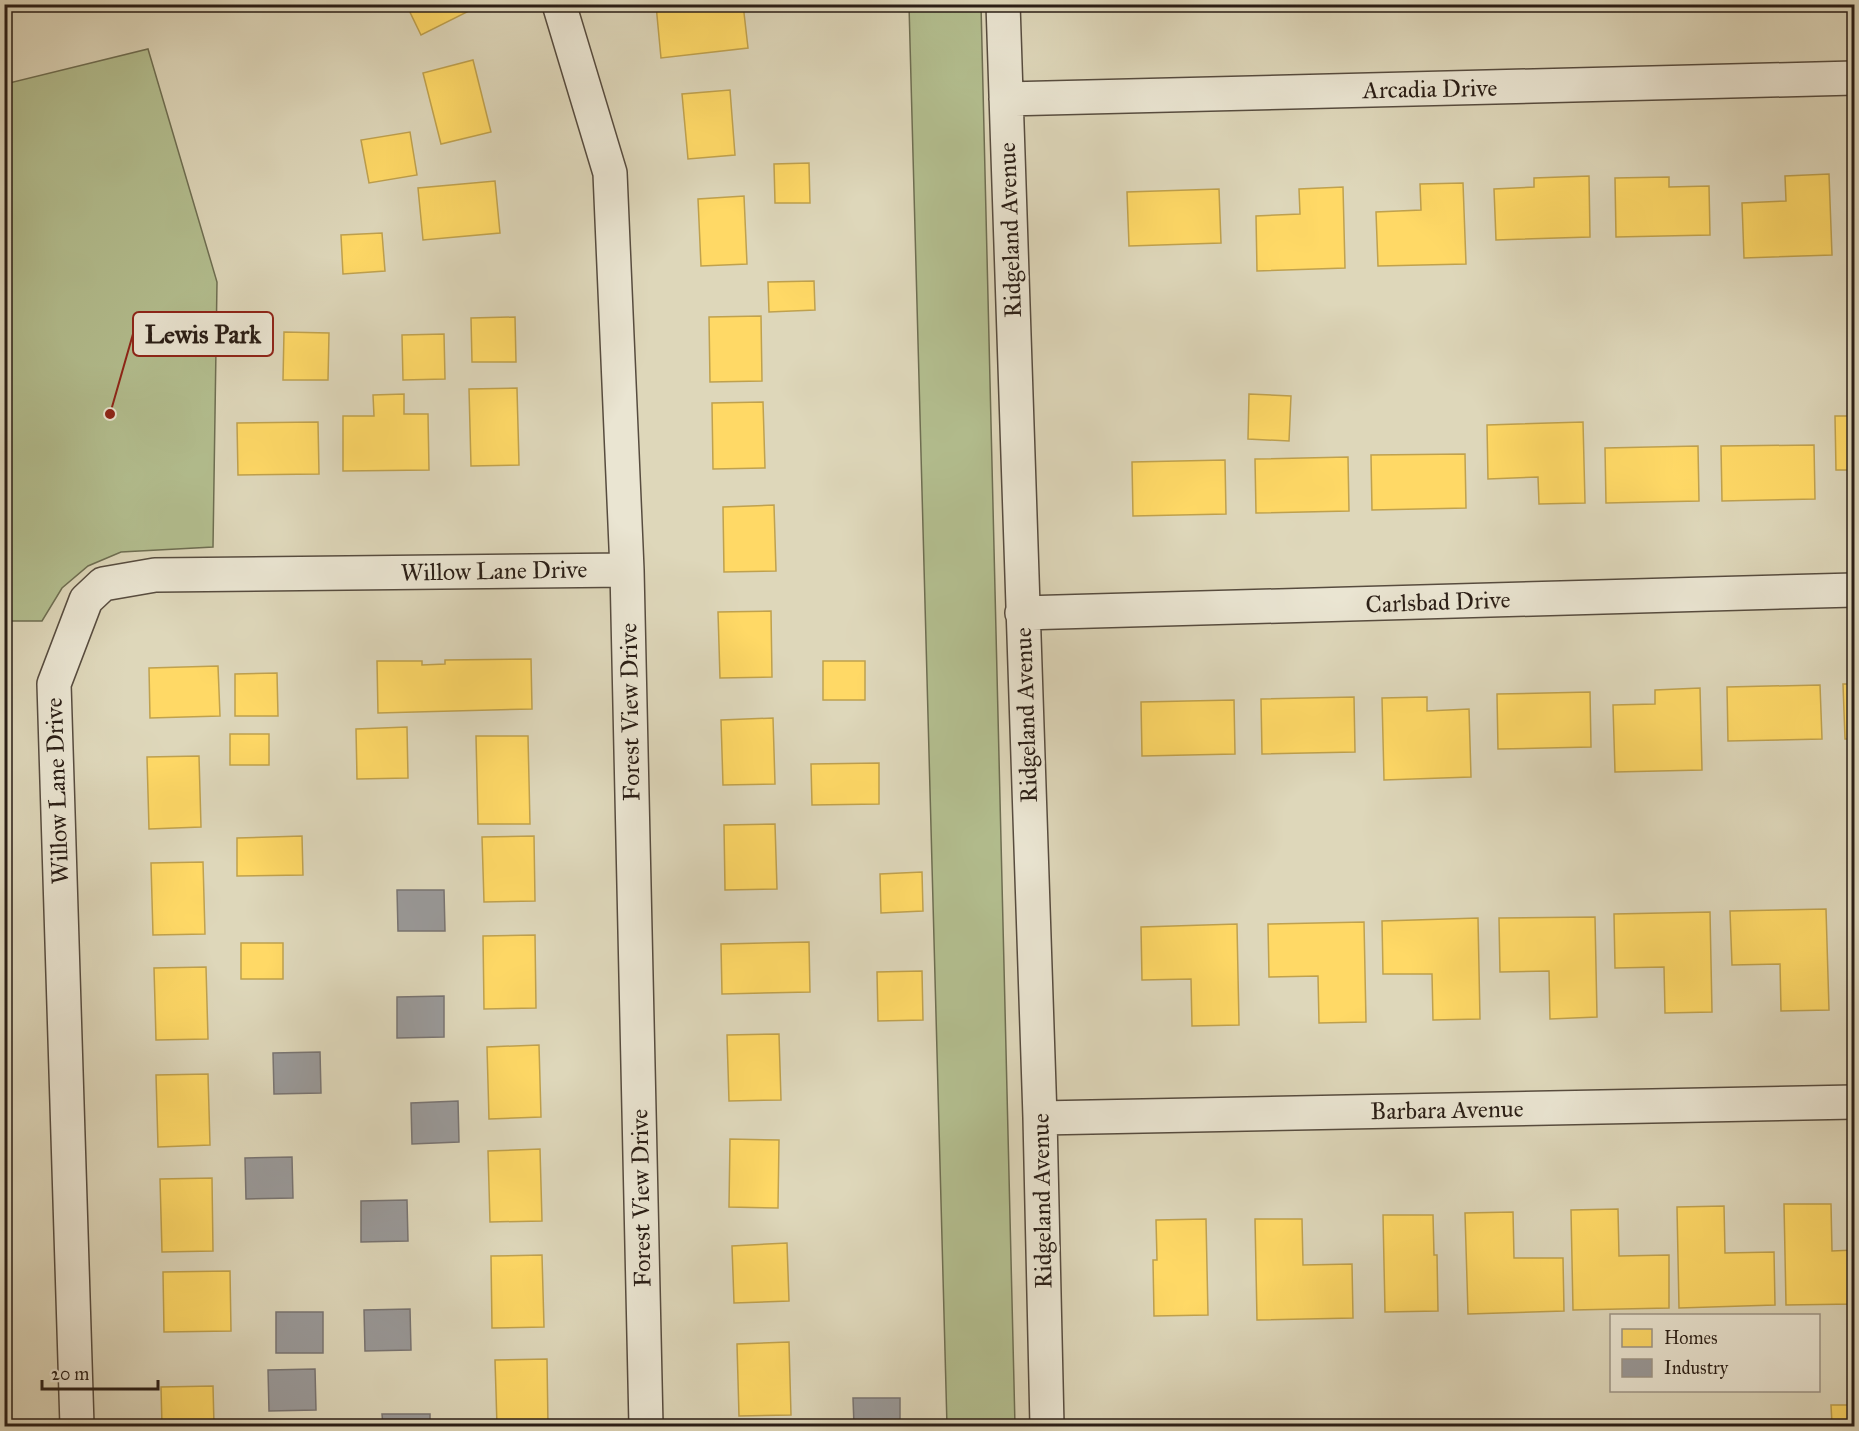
<svg xmlns="http://www.w3.org/2000/svg" width="1859" height="1431" viewBox="0 0 1859 1431" font-family="'IM FELL Great Primer',serif">
	<style>
		.green { fill: #b3be8f; stroke: #6e6e52; stroke-width: 1.5 }
		.homes { fill: #ffd966; stroke: #bfa14e; stroke-width: 1.5 }
		.industry { fill: #999; stroke: #787472; stroke-width: 1.5 }
		.lines { fill: none; stroke-linecap: round; stroke-linejoin: round }
		.minor-casing { stroke: #574c3f; stroke-width: 36 }
		.minor { stroke: #eae5d2; stroke-width: 33 }
		.labels { text-anchor: middle; dominant-baseline: central; stroke-width: 6; stroke-linejoin: round; paint-order: stroke }
		.street-label { font-size: 24px; fill: #2a1e16; stroke: #eae5d2 }
		.leader { fill: none; stroke: #8f2418; stroke-width: 2 }
		.callout-dot { fill: #8f2418; stroke: #eae5d2; stroke-width: 2 }
		.callout { fill: #eae5d2; stroke: #8f2418; stroke-width: 2 }
		.callout-label { font-size: 26px; text-anchor: middle; font-weight: bold; fill: #2a1e16 }
	</style>
	<rect width="100%" height="100%" fill="#ded7ba"/>
	<filter id="stains"><feTurbulence type="fractalNoise" baseFrequency=".00333" numOctaves="4"/><feColorMatrix values="0 0 0 0 .2 0 0 0 0 .09 0 0 0 0 .02 0 0 0 .5 -.17"/></filter>
	<radialGradient id="worn" r=".72"><stop offset=".6" stop-color="#630" stop-opacity="0"/><stop offset="1" stop-color="#630" stop-opacity=".3"/></radialGradient>
	<path class="green" d="M 909,5 L 981,5 L 1015,1426 L 947,1426 Z
		M 148,49 L 217,282 L 213,547 L 121,552 L 88,566 L 62,588 L 42,621 L 5,621 L 5,84 Z"/>
	<path class="homes" d="M 406,4 L 463,4 L 467,12 L 421,35 Z
		M 743,4 L 748,48 L 661,58 L 656,5 Z
		M 473,60 L 491,132 L 441,144 L 423,73 Z
		M 730,90 L 735,155 L 688,159 L 682,94 Z
		M 410,132 L 417,175 L 369,183 L 361,140 Z
		M 809,163 L 810,203 L 775,203 L 774,164 Z
		M 1829,174 L 1832,255 L 1744,258 L 1742,203 L 1786,201 L 1785,176 Z
		M 1589,176 L 1590,237 L 1496,240 L 1494,189 L 1534,187 L 1534,178 Z
		M 1669,177 L 1669,187 L 1709,186 L 1710,235 L 1616,237 L 1615,178 Z
		M 495,181 L 500,233 L 423,240 L 418,188 Z
		M 1463,183 L 1466,264 L 1378,266 L 1376,212 L 1421,210 L 1420,184 Z
		M 1343,187 L 1345,268 L 1257,271 L 1256,216 L 1300,214 L 1299,189 Z
		M 1219,189 L 1221,243 L 1129,246 L 1127,192 Z
		M 744,196 L 747,264 L 701,266 L 698,199 Z
		M 382,233 L 385,271 L 343,274 L 341,235 Z
		M 814,281 L 815,310 L 769,312 L 768,282 Z
		M 761,316 L 762,381 L 710,382 L 709,317 Z
		M 515,317 L 516,362 L 472,362 L 471,318 Z
		M 284,332 L 329,333 L 328,380 L 283,380 Z
		M 444,334 L 445,379 L 403,380 L 402,335 Z
		M 517,388 L 519,465 L 471,466 L 469,389 Z
		M 404,394 L 404,414 L 428,414 L 429,470 L 343,471 L 343,416 L 374,416 L 373,395 Z
		M 1249,394 L 1291,396 L 1289,441 L 1248,439 Z
		M 763,402 L 765,468 L 713,469 L 712,403 Z
		M 1835,416 L 1854,416 L 1854,470 L 1836,470 Z
		M 318,422 L 319,474 L 238,475 L 237,423 Z
		M 1583,422 L 1585,503 L 1539,504 L 1538,477 L 1488,479 L 1487,425 Z
		M 1814,445 L 1815,499 L 1722,501 L 1721,446 Z
		M 1698,446 L 1699,501 L 1606,503 L 1605,448 Z
		M 1465,454 L 1466,508 L 1372,510 L 1371,455 Z
		M 1348,457 L 1349,511 L 1256,513 L 1255,459 Z
		M 1225,460 L 1226,514 L 1133,516 L 1132,462 Z
		M 774,505 L 776,571 L 724,572 L 723,507 Z
		M 771,611 L 772,677 L 720,678 L 718,612 Z
		M 531,659 L 532,709 L 378,713 L 377,661 L 422,661 L 422,665 L 445,664 L 445,660 Z
		M 823,661 L 865,661 L 865,700 L 823,700 Z
		M 218,666 L 220,716 L 150,718 L 149,668 Z
		M 277,673 L 278,716 L 235,716 L 235,674 Z
		M 1843,684 L 1854,684 L 1854,739 L 1845,739 Z
		M 1820,685 L 1822,739 L 1728,741 L 1727,687 Z
		M 1700,688 L 1702,770 L 1615,772 L 1613,705 L 1655,704 L 1655,690 Z
		M 1590,692 L 1591,747 L 1498,749 L 1497,694 Z
		M 1354,697 L 1355,752 L 1262,754 L 1261,699 Z
		M 1427,697 L 1427,711 L 1469,709 L 1471,777 L 1384,780 L 1382,698 Z
		M 1234,700 L 1235,754 L 1142,756 L 1141,702 Z
		M 773,718 L 775,784 L 723,785 L 721,720 Z
		M 407,727 L 408,778 L 357,779 L 356,729 Z
		M 230,734 L 269,734 L 269,765 L 230,765 Z
		M 476,736 L 528,736 L 530,824 L 478,824 Z
		M 199,756 L 201,827 L 149,829 L 147,757 Z
		M 879,763 L 879,804 L 812,805 L 811,764 Z
		M 775,824 L 777,889 L 725,890 L 724,825 Z
		M 302,836 L 303,875 L 237,876 L 237,838 Z
		M 534,836 L 535,901 L 484,902 L 482,837 Z
		M 203,862 L 205,934 L 153,935 L 151,863 Z
		M 922,872 L 923,911 L 881,913 L 880,874 Z
		M 1854,907 L 1854,961 L 1849,961 L 1848,908 Z
		M 1826,909 L 1829,1010 L 1781,1011 L 1780,964 L 1732,965 L 1730,911 Z
		M 1710,912 L 1712,1012 L 1665,1013 L 1664,967 L 1615,968 L 1614,914 Z
		M 1595,917 L 1597,1017 L 1550,1019 L 1549,971 L 1500,972 L 1499,918 Z
		M 1478,918 L 1480,1019 L 1433,1020 L 1432,974 L 1383,974 L 1382,921 Z
		M 1364,922 L 1366,1022 L 1319,1023 L 1318,976 L 1269,977 L 1268,924 Z
		M 1237,924 L 1239,1025 L 1192,1026 L 1191,979 L 1142,980 L 1141,927 Z
		M 535,935 L 536,1008 L 484,1009 L 483,936 Z
		M 809,942 L 810,992 L 722,994 L 721,944 Z
		M 241,943 L 283,943 L 283,979 L 241,979 Z
		M 206,967 L 208,1039 L 156,1040 L 154,968 Z
		M 922,971 L 923,1020 L 878,1021 L 877,972 Z
		M 779,1034 L 781,1100 L 729,1101 L 727,1035 Z
		M 539,1045 L 541,1117 L 489,1119 L 487,1047 Z
		M 208,1074 L 210,1145 L 158,1147 L 156,1075 Z
		M 730,1139 L 779,1140 L 778,1208 L 729,1207 Z
		M 540,1149 L 542,1221 L 490,1222 L 488,1151 Z
		M 212,1178 L 213,1251 L 162,1252 L 160,1179 Z
		M 1784,1204 L 1831,1204 L 1832,1251 L 1854,1250 L 1854,1304 L 1786,1305 Z
		M 1724,1206 L 1725,1253 L 1774,1252 L 1775,1305 L 1679,1308 L 1677,1207 Z
		M 1618,1209 L 1619,1256 L 1669,1255 L 1669,1308 L 1573,1310 L 1571,1210 Z
		M 1513,1212 L 1514,1258 L 1563,1258 L 1564,1311 L 1468,1314 L 1465,1213 Z
		M 1383,1215 L 1433,1215 L 1434,1255 L 1437,1255 L 1438,1311 L 1385,1312 Z
		M 1206,1219 L 1208,1315 L 1154,1316 L 1153,1260 L 1157,1260 L 1156,1220 Z
		M 1255,1219 L 1302,1219 L 1303,1265 L 1352,1264 L 1353,1318 L 1257,1320 Z
		M 787,1243 L 789,1301 L 734,1303 L 732,1246 Z
		M 542,1255 L 544,1327 L 492,1328 L 491,1256 Z
		M 230,1271 L 231,1331 L 164,1332 L 163,1272 Z
		M 789,1342 L 791,1415 L 739,1416 L 737,1344 Z
		M 547,1359 L 548,1426 L 497,1426 L 495,1360 Z
		M 213,1386 L 214,1426 L 162,1426 L 161,1387 Z
		M 1831,1405 L 1854,1405 L 1854,1426 L 1805,1426 L 1805,1425 L 1832,1424 Z"/>
	<path class="industry" d="M 397,890 L 444,890 L 445,931 L 398,931 Z
		M 444,996 L 444,1037 L 397,1038 L 397,997 Z
		M 320,1052 L 321,1093 L 274,1094 L 273,1053 Z
		M 458,1101 L 459,1142 L 412,1144 L 411,1103 Z
		M 292,1157 L 293,1198 L 246,1199 L 245,1158 Z
		M 407,1200 L 408,1241 L 361,1242 L 361,1201 Z
		M 410,1309 L 411,1350 L 365,1351 L 364,1310 Z
		M 276,1312 L 323,1312 L 323,1353 L 276,1353 Z
		M 315,1369 L 316,1410 L 269,1411 L 268,1370 Z
		M 853,1398 L 900,1398 L 900,1426 L 854,1426 Z
		M 382,1414 L 430,1414 L 430,1426 L 383,1426 Z"/>
	<g class="lines">
		<defs>
			<path id="minor" d="M 559,4 L 610,173 L 627,570 L 646,1426
				M 1003,4 L 1040,1118 L 1047,1426
				M 1006,99 L 1854,78
				M 1022,613 L 1854,590
				M 1040,1118 L 1854,1102
				M 77,1426 L 54,684 L 86,600 L 103,584 L 155,575 L 627,570"/>
		</defs>
		<use href="#minor" class="minor-casing"/>
		<use href="#minor" class="minor"/>
	</g>
	<g class="labels">
		<g class="street-label">
			<text transform="translate(1430 89) rotate(-1)">Arcadia Drive</text>
			<text transform="translate(1010 230) rotate(-92)">Ridgeland Avenue</text>
			<text transform="translate(494 571) rotate(-1)">Willow Lane Drive</text>
			<text transform="translate(1438 602) rotate(-2)">Carlsbad Drive</text>
			<text transform="translate(630 712) rotate(-91)">Forest View Drive</text>
			<text transform="translate(1026 715) rotate(-92)">Ridgeland Avenue</text>
			<text transform="translate(57 791) rotate(-92)">Willow Lane Drive</text>
			<text transform="translate(1447 1110) rotate(-1)">Barbara Avenue</text>
			<text transform="translate(641 1198) rotate(-91)">Forest View Drive</text>
			<text transform="translate(1042 1201) rotate(-91)">Ridgeland Avenue</text>
		</g>
	</g>
	<path class="leader" d="M110 414L133 334"/>
	<circle class="callout-dot" cx="110" cy="414" r="6"/>
	<rect class="callout" x="133" y="312" width="140" height="44" rx="6"/>
	<g class="callout-label">
		<text x="203" y="343">Lewis Park</text>
	</g>
	<rect width="1859" height="1431" fill="none" stroke="#ded7ba" stroke-width="24"/>
	<rect x="6" y="6" width="1847" height="1419" fill="none" stroke="#2a1e16" stroke-width="3"/>
	<rect x="12" y="12" width="1835" height="1407" fill="none" stroke="#2a1e16" stroke-width="1.5"/>
	<rect x="1610" y="1314" width="210" height="78" fill="#eae5d2" stroke="#9d9587" stroke-width="1.5"/>
	<rect x="1622" y="1329" width="30" height="18" fill="#ffd966" stroke="#9d9587" stroke-width="1.5"/>
	<text x="1664" y="1344" font-size="18" fill="#2a1e16">Homes</text>
	<rect x="1622" y="1359" width="30" height="18" fill="#999999" stroke="#9d9587" stroke-width="1.5"/>
	<text x="1664" y="1374" font-size="18" fill="#2a1e16">Industry</text>
	<path d="M42 1380v9h116v-9" fill="none" stroke="#2a1e16" stroke-width="3"/>
	<text x="51" y="1380" font-size="18" fill="#2a1e16" stroke="#eae5d2" stroke-width="4.5" paint-order="stroke">20 m</text>
	<rect width="100%" height="100%" filter="url(#stains)"/>
	<rect width="100%" height="100%" fill="url(#worn)"/>
</svg>
